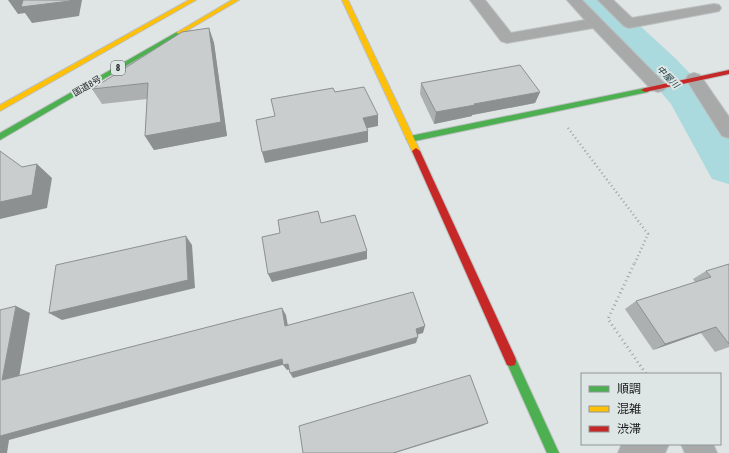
<svg xmlns="http://www.w3.org/2000/svg" width="729" height="453" viewBox="0 0 729 453" font-family="'Roboto Condensed','Noto Sans JP',sans-serif">
	<style>
		.lines { fill: none; stroke-linecap: round; stroke-linejoin: round }
		.river { fill: #aad9de; fill-rule: evenodd }
		.street-casing { stroke: #bcbfbf; stroke-width: 2 }
		.fast-casing { stroke: #bcbfbf; stroke-width: 2 }
		.slow-casing { stroke: #bcbfbf; stroke-width: 2 }
		.jam-casing { stroke: #bcbfbf; stroke-width: 2 }
		.path-far1 { stroke: #a1a3a3; stroke-width: 2.5; stroke-dasharray: 1 3; stroke-linecap: butt }
		.path { stroke: #a1a3a3; stroke-width: 3; stroke-dasharray: 1 3.5; stroke-linecap: butt }
		.street { fill: #a8aaaa; fill-rule: evenodd }
		.fast { fill: #4caf50; fill-rule: evenodd }
		.slow { fill: #ffc107; fill-rule: evenodd }
		.jam { fill: #c62828; fill-rule: evenodd }
		.wall { fill: #adb0b0 }
		.shaded-wall { fill: #8d9090 }
		.building { fill: #c9cdcd; stroke: #8d9090 }
		.labels { text-anchor: middle; dominant-baseline: central; stroke-width: 4; stroke-linejoin: round; paint-order: stroke }
		.shield { fill: #dee5e5; stroke: #545858; stroke-width: 1 }
		.shield-label { font-size: 9px; font-weight: bold; fill: #191b1b }
		.far-water-label { font-size: 9px; font-style: italic; fill: #113235; stroke: #dee5e5 }
		.far-street-label { font-size: 9px; fill: #191b1b; stroke: #dee5e5 }
	</style>
	<rect width="100%" height="100%" fill="#dfe4e4"/>
	<g class="lines">
		<path class="river" d="M 575,0 L 612,0 L 676,59 L 702,86 L 729,128 L 729,184 L 712,179 L 671,104 L 648,77 L 580,7 Z"/>
		<defs>
			<path id="street" d="M 470,0 L 485,0 L 511,33 L 585,20 L 567,0 L 582,0 L 667,86 L 664,90 L 658,92 L 652,90 L 593,28 L 507,43 L 501,41 Z
				M 598,0 L 613,0 L 632,18 L 714,4 L 719,5 L 721,8 L 719,11 L 714,12 L 629,28 L 624,26 Z
				M 694,73 L 700,75 L 729,117 L 729,138 L 722,136 L 686,79 L 688,75 Z
				M 622,444 L 669,444 L 665,453 L 618,453 Z
				M 681,444 L 713,444 L 717,453 L 685,453 Z"/>
			<path id="fast" d="M 177,32 L 182,33 L 0,140 L 0,133 Z
				M 645,88 L 649,90 L 648,92 L 410,142 L 406,139 L 410,136 Z
				M 511,356 L 515,357 L 559,453 L 547,453 L 506,361 L 507,357 Z"/>
			<path id="slow" d="M 189,0 L 196,0 L 0,111 L 0,105 Z
				M 232,0 L 239,0 L 181,34 L 176,33 Z
				M 342,0 L 348,0 L 420,151 L 419,153 L 413,153 L 412,151 Z"/>
			<path id="jam" d="M 729,70 L 729,74 L 645,92 L 641,90 L 645,88 Z
				M 416,148 L 420,151 L 515,357 L 516,361 L 515,365 L 511,366 L 507,365 L 412,151 Z"/>
		</defs>
		<use href="#street" class="street-casing"/>
		<use href="#fast" class="fast-casing"/>
		<use href="#slow" class="slow-casing"/>
		<use href="#jam" class="jam-casing"/>
		<path class="path-far1" d="M 568,128 L 648,234 L 634,265"/>
		<path class="path" d="M 634,264 L 608,319 L 646,374"/>
		<use href="#street" class="street"/>
		<use href="#fast" class="fast"/>
		<use href="#slow" class="slow"/>
		<use href="#jam" class="jam"/>
	</g>
	<path class="wall" d="M 209,28 L 214,43 L 227,136 L 154,150 L 145,136 L 147,99 L 102,104 L 92,89 Z
		M 421,83 L 540,92 L 535,103 L 472,115 L 472,116 L 434,124 L 420,94 Z
		M 729,264 L 729,347 L 715,352 L 701,333 L 653,350 L 625,309 L 636,301 L 695,282 L 693,279 L 706,271 Z"/>
	<path class="shaded-wall" d="M 8,0 L 82,0 L 79,16 L 32,23 L 25,13 L 18,14 Z
		M 209,28 L 214,43 L 227,136 L 154,150 L 145,136 Z
		M 540,92 L 535,103 L 472,115 L 472,116 L 434,124 L 436,112 L 474,104 Z
		M 378,115 L 378,126 L 363,129 L 363,118 Z
		M 368,131 L 368,142 L 265,163 L 262,152 Z
		M 37,164 L 52,178 L 47,208 L 0,219 L 0,202 Z
		M 186,236 L 192,245 L 195,288 L 62,320 L 49,313 Z
		M 367,251 L 367,259 L 272,282 L 268,274 Z
		M 16,306 L 30,313 L 18,384 L 2,380 Z
		M 282,308 L 286,315 L 289,332 L 285,326 Z
		M 425,326 L 423,333 L 413,336 L 416,329 Z
		M 716,327 L 701,333 L 653,350 L 665,344 Z
		M 418,337 L 416,343 L 293,378 L 290,373 Z
		M 282,359 L 286,364 L 9,440 L 7,453 L 0,453 L 0,436 Z
		M 288,364 L 291,369 L 287,370 L 283,365 Z
		M 488,423 L 482,426 L 395,453 L 393,453 Z"/>
	<path class="building" d="M 23,0 L 70,0 L 70,1 L 21,7 Z
		M 209,28 L 221,122 L 145,136 L 148,83 L 92,89 L 182,32 Z
		M 520,65 L 540,92 L 474,104 L 475,105 L 436,112 L 421,83 Z
		M 364,87 L 378,115 L 363,118 L 368,131 L 262,152 L 256,120 L 275,116 L 271,99 L 333,88 L 335,92 Z
		M 0,151 L 22,167 L 37,164 L 32,195 L 0,202 Z
		M 318,211 L 321,223 L 355,215 L 367,251 L 268,274 L 262,237 L 280,233 L 278,220 Z
		M 186,236 L 188,280 L 49,313 L 56,265 Z
		M 729,264 L 729,344 L 716,327 L 665,344 L 636,301 L 711,277 L 706,271 Z
		M 413,292 L 425,326 L 416,329 L 418,337 L 290,373 L 288,364 L 283,365 L 282,359 L 0,436 L 0,310 L 16,306 L 2,380 L 282,308 L 285,326 Z
		M 470,375 L 488,423 L 393,453 L 303,453 L 299,426 Z"/>
	<g class="labels">
		<rect class="shield" x="111" y="61" width="14" height="14" rx="3"/>
		<g class="shield-label">
			<text x="118" y="68">8</text>
		</g>
		<g class="far-water-label">
			<text transform="translate(668 77) rotate(45)">中屋川</text>
		</g>
		<g class="far-street-label">
			<text transform="translate(87 86) rotate(-30)">国道8号</text>
		</g>
	</g>
	<rect x="581" y="373" width="140" height="72" fill="#dee5e5" stroke="#8f9494"/>
	<rect x="589" y="386" width="20" height="6" fill="#4caf50" stroke="#8f9494"/>
	<text x="617" y="393" font-size="12" fill="#191b1b">順調</text>
	<rect x="589" y="406" width="20" height="6" fill="#ffc107" stroke="#8f9494"/>
	<text x="617" y="413" font-size="12" fill="#191b1b">混雑</text>
	<rect x="589" y="426" width="20" height="6" fill="#c62828" stroke="#8f9494"/>
	<text x="617" y="433" font-size="12" fill="#191b1b">渋滞</text>
</svg>
